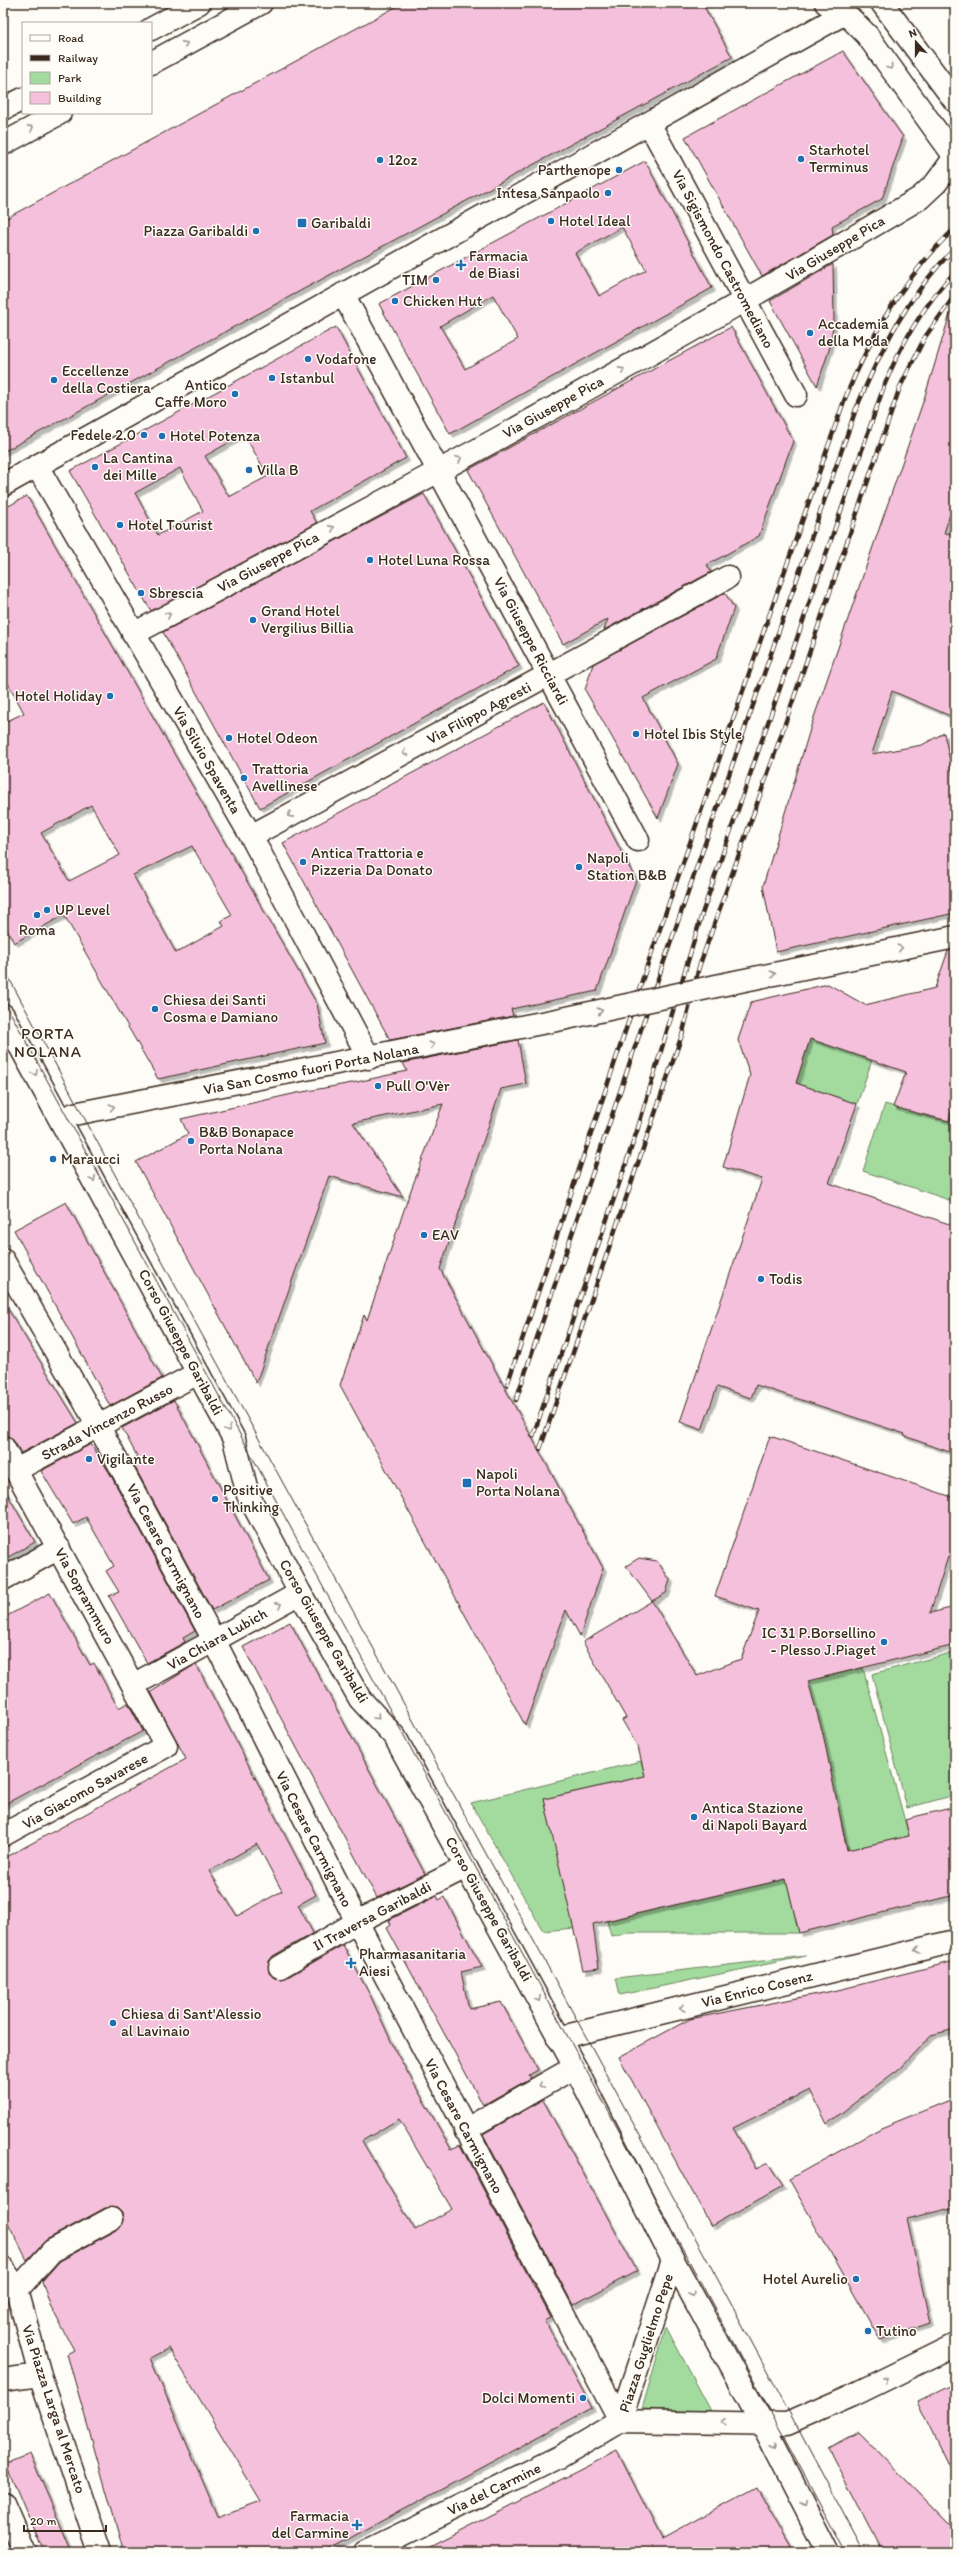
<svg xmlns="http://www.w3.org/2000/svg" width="958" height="2555" viewBox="0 0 958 2555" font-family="Itim,sans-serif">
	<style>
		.green { fill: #a3db9f; stroke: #6f825e }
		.building { fill: #f5c0dc; stroke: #3b2a1e; fill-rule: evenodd; filter: url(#shadow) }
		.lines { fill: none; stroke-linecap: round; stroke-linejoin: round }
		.minor-casing { stroke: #3b2a1e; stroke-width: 25 }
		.major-casing { stroke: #3b2a1e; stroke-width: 25 }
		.minor { stroke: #fdfcf7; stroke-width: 22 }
		.major { stroke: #fdfcf7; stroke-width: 22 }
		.tram { stroke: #3b2a1e; stroke-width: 1 }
		.rail-casing { stroke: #3b2a1e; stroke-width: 4.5 }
		.rail { stroke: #fdfcf7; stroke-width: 3; stroke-dasharray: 9; stroke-linecap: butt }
		.minor-bridge-casing { stroke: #3b2a1e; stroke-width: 25; stroke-linecap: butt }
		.minor-bridge { stroke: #fdfcf7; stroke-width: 22 }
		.oneway { stroke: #9c938a }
		.poi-dot { fill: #1f6fb2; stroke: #fdfcf7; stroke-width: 1.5 }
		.labels { text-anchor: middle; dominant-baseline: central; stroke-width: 3; stroke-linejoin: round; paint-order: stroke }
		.poi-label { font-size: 15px; fill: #3b2a1e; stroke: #fdfcf7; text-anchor: start }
		.street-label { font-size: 15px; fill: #3b2a1e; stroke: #fdfcf7 }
		.neighbourhood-label { font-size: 16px; letter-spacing: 1px; fill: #3b2a1e; stroke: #fdfcf7 }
	</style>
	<defs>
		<filter id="shadow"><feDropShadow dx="3.5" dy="3.5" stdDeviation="0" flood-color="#0004"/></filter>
	</defs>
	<rect width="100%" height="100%" fill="#fdfcf7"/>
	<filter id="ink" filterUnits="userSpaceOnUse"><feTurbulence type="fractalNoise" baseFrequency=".025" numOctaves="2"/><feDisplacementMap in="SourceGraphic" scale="8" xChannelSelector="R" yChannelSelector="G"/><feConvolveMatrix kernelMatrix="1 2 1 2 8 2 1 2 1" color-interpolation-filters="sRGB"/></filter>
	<g filter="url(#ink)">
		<path class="green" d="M 810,1039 L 872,1060 L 857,1104 L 796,1083 Z
			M 955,1095 L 955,1202 L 863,1171 L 885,1104 L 932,1118 L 949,1121 Z
			M 955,1652 L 955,1795 L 907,1808 L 872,1674 Z
			M 863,1668 L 909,1836 L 848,1850 L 808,1681 Z
			M 641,1761 L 645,1776 L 544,1799 L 574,1928 L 543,1931 L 471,1803 Z
			M 786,1879 L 799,1933 L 627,1933 L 611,1936 L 607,1921 Z
			M 806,1956 L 620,1995 L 616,1978 Z
			M 666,2327 L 711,2411 L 642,2409 Z"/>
		<path class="building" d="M 403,3 L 702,3 L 732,57 L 3,452 L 3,220 Z
			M 843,51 L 903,137 L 882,199 L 832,226 L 833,235 L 762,276 L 685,137 Z
			M 645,161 L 712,288 L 450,434 L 379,304 ZM 622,227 L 646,270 L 599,296 L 575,253 ZM 493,295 L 518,339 L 465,369 L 440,326 Z
			M 833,264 L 834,319 L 830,347 L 817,386 L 770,301 Z
			M 950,314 L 955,315 L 955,499 L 944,533 L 955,534 L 955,718 L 892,691 L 872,754 L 922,745 L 944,733 L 955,784 L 955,913 L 776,952 L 763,886 L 811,726 L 924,399 Z
			M 336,327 L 406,458 L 310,511 L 317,523 L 151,611 L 70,471 ZM 244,434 L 268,476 L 229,497 L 205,456 ZM 180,468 L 203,511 L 158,535 L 135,493 Z
			M 731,327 L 793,441 L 759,536 L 707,565 L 711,572 L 604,630 L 608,619 L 563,644 L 468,470 Z
			M 424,494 L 519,666 L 260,808 L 163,632 Z
			M 27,496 L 317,1004 L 325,1043 L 158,1079 L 64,915 L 14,943 L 3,922 L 3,723 L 24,713 L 3,674 L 3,509 ZM 91,805 L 120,855 L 69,881 L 41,833 ZM 192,846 L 232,915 L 221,921 L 224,926 L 176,953 L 133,875 Z
			M 725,593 L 734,608 L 716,659 L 643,698 L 678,764 L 658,818 L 585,690 L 593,664 Z
			M 544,702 L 636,880 L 597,991 L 511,1009 L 513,1016 L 390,1040 L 283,843 Z
			M 955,950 L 955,1095 L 949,1121 L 893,1107 L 906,1072 L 810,1039 L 796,1083 L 857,1104 L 829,1183 L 955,1226 L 955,1454 L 904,1436 L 905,1434 L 756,1385 L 751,1398 L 717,1387 L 702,1430 L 680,1422 L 762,1179 L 723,1167 L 750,1075 L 738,1040 L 751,1002 L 828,984 L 865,1005 L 935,988 L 948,951 Z
			M 518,1040 L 526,1084 L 501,1089 L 440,1269 L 603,1568 L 580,1636 L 566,1610 L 525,1725 L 340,1385 L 364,1315 L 367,1320 L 408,1198 L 443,1104 L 353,1123 L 403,1197 L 329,1176 L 256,1383 L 136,1162 L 188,1134 L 181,1119 L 297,1093 L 357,1082 L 407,1071 L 403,1063 Z
			M 66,1202 L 162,1378 L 110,1406 L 14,1230 Z
			M 3,1301 L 78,1423 L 21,1453 L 14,1441 L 3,1435 Z
			M 174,1400 L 269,1580 L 212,1610 L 131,1460 L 137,1456 L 122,1428 Z
			M 770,1436 L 955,1498 L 955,1560 L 948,1557 L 930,1613 L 955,1607 L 955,1645 L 808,1681 L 823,1734 L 847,1850 L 909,1836 L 905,1819 L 955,1807 L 955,1895 L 799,1933 L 786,1879 L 593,1924 L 599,1968 L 583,1970 L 544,1799 L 645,1776 L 638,1747 L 622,1720 L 626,1718 L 583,1642 L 652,1601 L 697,1676 L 741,1659 L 759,1611 L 715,1596 Z
			M 91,1444 L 109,1472 L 195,1631 L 183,1638 L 185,1642 L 147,1663 L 109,1596 L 119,1592 L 106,1571 L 114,1566 L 86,1517 L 73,1524 L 41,1471 Z
			M 3,1487 L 35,1542 L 3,1560 Z
			M 639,1558 L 657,1561 L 670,1580 L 666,1593 L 652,1601 L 626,1566 Z
			M 50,1593 L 90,1665 L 94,1663 L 118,1708 L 128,1703 L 143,1731 L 3,1805 L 3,1618 Z
			M 290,1622 L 425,1874 L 377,1898 L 243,1647 Z
			M 196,1664 L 316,1895 L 298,1905 L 313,1933 L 273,1956 L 269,1961 L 269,1973 L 274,1978 L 286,1978 L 343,1945 L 371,1997 L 396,2052 L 451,2149 L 460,2145 L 551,2318 L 545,2321 L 592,2408 L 324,2552 L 124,2552 L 67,2354 L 74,2350 L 50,2305 L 42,2281 L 60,2261 L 117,2230 L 123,2220 L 122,2213 L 117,2208 L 105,2208 L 46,2240 L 27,2260 L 3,2213 L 3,1859 L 186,1759 L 151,1692 ZM 257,1844 L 282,1891 L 237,1916 L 209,1871 ZM 399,2119 L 452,2209 L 415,2230 L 362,2141 ZM 169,2348 L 261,2501 L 218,2517 L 150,2358 Z
			M 437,1896 L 439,1900 L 444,1897 L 482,1967 L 461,1972 L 469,2009 L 501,2002 L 538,2070 L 529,2075 L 531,2078 L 483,2105 L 387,1928 L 391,1925 L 389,1920 Z
			M 955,1961 L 955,2029 L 931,2035 L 900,2068 L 827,2124 L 810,2090 L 733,2128 L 756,2169 L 768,2163 L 783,2186 L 711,2226 L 619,2057 L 690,2019 L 838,1990 Z
			M 955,2098 L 955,2207 L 907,2219 L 930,2323 L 880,2340 L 789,2179 L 881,2128 Z
			M 543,2100 L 637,2271 L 573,2305 L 483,2134 Z
			M 955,2383 L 955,2477 L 918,2401 Z
			M 858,2432 L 955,2531 L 955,2552 L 882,2552 L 828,2448 Z
			M 617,2451 L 662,2539 L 757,2487 L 794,2552 L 419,2552 Z
			M 30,2454 L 72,2552 L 43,2552 L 6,2464 Z"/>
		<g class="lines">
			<defs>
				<path id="minor" d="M 649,123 L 796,395
					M 343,294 L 638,840
					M 37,466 L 251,836 L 369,1058
					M 3,485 L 845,13
					M 133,634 C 399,495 662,351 920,198 L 936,183 L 955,157
					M 251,836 L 728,577
					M 735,982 L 955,937
					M 61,1120 L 74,1114 L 562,1019
					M 3,1260 L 99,1427 L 214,1640 L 357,1922 L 620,2421
					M 3,1447 L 166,1746 L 3,1835
					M 16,1470 L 198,1373
					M 3,1579 L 59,1548
					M 135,1684 L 300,1593
					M 280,1967 L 357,1922 L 466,1867
					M 558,2038 L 955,1941
					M 465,2130 L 575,2067
					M 3,2268 L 17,2290 L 40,2375 L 100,2552
					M 17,2290 L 52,2251 L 111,2219
					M 3,2380 L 40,2375
					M 620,2421 L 787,2424 L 851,2396 L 955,2345
					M 620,2421 L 673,2260
					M 3,2504 L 24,2552
					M 365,2552 L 561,2456 L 620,2421"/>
				<path id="major" d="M 826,3 L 845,13 L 867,35 L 955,157
					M 882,3 L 955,101
					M 151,29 L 199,3
					M 151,63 L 261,3
					M 3,109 L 23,99
					M 3,144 L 60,113
					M 3,1015 L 234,1439 L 248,1495 L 300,1593 L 360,1699 L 395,1737 L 575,2067 L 673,2260 L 762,2423 L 828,2552"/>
			</defs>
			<use href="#minor" class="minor-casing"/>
			<use href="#major" class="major-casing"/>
			<use href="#minor" class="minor"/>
			<use href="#major" class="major"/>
			<path class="tram" d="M 3,967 C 287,1497 582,2021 864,2552
				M 3,999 L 611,2116 L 846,2552"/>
			<defs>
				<path id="rail" d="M 507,1385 L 647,966 L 844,401 C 871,335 903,278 955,228
					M 516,1400 L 660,973 L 856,409 C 882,347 907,296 955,248
					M 533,1436 L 637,1131 L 702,914 L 884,386 C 901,344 924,304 955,272
					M 540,1449 L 683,1032 L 699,967 L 774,756 L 900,387 L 925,337 L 955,295"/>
			</defs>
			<use href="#rail" class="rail-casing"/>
			<use href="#rail" class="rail"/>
			<defs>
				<path id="minor-bridge" d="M 562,1019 L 735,982"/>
			</defs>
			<use href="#minor-bridge" class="minor-bridge-casing"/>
			<use href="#minor-bridge" class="minor-bridge"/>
		</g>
		<defs><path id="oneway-chevron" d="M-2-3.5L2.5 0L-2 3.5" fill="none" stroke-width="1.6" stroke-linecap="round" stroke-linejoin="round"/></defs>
		<g class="oneway">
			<use href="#oneway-chevron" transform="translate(185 44) rotate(-29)"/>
			<use href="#oneway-chevron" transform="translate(890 67) rotate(54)"/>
			<use href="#oneway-chevron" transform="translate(31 128) rotate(-29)"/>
			<use href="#oneway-chevron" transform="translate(622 370) rotate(-29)"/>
			<use href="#oneway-chevron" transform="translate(459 459) rotate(-29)"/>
			<use href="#oneway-chevron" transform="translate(332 528) rotate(-28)"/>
			<use href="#oneway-chevron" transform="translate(168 615) rotate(-28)"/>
			<use href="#oneway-chevron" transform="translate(405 753) rotate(152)"/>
			<use href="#oneway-chevron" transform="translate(290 815) rotate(152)"/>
			<use href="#oneway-chevron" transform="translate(900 948) rotate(-12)"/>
			<use href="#oneway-chevron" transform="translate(773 974) rotate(-12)"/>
			<use href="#oneway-chevron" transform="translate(600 1011) rotate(-12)"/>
			<use href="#oneway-chevron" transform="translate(432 1045) rotate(-12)"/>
			<use href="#oneway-chevron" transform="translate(35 1073) rotate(61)"/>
			<use href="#oneway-chevron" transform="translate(112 1107) rotate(-11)"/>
			<use href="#oneway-chevron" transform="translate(93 1179) rotate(62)"/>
			<use href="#oneway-chevron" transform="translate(228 1429) rotate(62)"/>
			<use href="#oneway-chevron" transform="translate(279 1605) rotate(-29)"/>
			<use href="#oneway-chevron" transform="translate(377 1717) rotate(47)"/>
			<use href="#oneway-chevron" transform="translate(917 1950) rotate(166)"/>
			<use href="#oneway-chevron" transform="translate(538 1999) rotate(62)"/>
			<use href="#oneway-chevron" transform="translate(682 2008) rotate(166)"/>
			<use href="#oneway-chevron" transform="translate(541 2086) rotate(150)"/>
			<use href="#oneway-chevron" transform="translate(692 2294) rotate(61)"/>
			<use href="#oneway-chevron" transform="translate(886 2379) rotate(-26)"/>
			<use href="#oneway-chevron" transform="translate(723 2422) rotate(-179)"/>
			<use href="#oneway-chevron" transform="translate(774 2445) rotate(63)"/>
			<use href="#oneway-chevron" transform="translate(803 2503) rotate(63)"/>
		</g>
	</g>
	<g class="poi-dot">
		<circle cx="801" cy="159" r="4"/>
		<circle cx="380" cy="160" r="4"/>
		<circle cx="619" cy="170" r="4"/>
		<circle cx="608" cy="193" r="4"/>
		<circle cx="551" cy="221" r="4"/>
		<rect x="297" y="218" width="10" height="10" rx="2"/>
		<circle cx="256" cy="231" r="4"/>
		<path d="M459 259h4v4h4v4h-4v4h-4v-4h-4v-4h4z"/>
		<circle cx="436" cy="280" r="4"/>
		<circle cx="395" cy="301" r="4"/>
		<circle cx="810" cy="333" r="4"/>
		<circle cx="308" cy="359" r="4"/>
		<circle cx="272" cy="378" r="4"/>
		<circle cx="54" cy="380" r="4"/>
		<circle cx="235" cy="394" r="4"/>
		<circle cx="144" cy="435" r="4"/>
		<circle cx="162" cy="436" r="4"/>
		<circle cx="95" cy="467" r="4"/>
		<circle cx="249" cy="470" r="4"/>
		<circle cx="120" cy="525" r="4"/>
		<circle cx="370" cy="560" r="4"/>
		<circle cx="141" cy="593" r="4"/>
		<circle cx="253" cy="620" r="4"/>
		<circle cx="110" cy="696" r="4"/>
		<circle cx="636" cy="734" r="4"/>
		<circle cx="229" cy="738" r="4"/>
		<circle cx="244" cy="778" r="4"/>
		<circle cx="303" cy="862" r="4"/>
		<circle cx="579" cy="867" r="4"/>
		<circle cx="47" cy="910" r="4"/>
		<circle cx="37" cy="915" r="4"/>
		<circle cx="155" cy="1009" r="4"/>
		<circle cx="378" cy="1086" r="4"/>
		<circle cx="191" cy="1141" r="4"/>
		<circle cx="53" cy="1159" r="4"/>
		<circle cx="424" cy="1235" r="4"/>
		<circle cx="761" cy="1279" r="4"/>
		<circle cx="89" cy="1459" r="4"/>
		<rect x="462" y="1478" width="10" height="10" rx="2"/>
		<circle cx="215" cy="1499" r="4"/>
		<circle cx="884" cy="1642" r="4"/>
		<circle cx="694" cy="1817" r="4"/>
		<path d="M349 1957h4v4h4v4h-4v4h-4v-4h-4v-4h4z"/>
		<circle cx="113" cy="2023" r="4"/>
		<circle cx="856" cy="2279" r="4"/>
		<circle cx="868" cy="2331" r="4"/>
		<circle cx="583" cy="2398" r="4"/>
		<path d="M355 2519h4v4h4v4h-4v4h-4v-4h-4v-4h4z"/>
	</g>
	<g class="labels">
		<g class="poi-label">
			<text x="809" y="150">Starhotel<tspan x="809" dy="17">Terminus</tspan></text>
			<text x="388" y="160">12oz</text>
			<text x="611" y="170" text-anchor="end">Parthenope</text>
			<text x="600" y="193" text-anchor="end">Intesa Sanpaolo</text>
			<text x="559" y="221">Hotel Ideal</text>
			<text x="311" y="223">Garibaldi</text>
			<text x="248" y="231" text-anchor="end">Piazza Garibaldi</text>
			<text x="469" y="256">Farmacia<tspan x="469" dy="17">de Biasi</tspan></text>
			<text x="428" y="280" text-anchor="end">TIM</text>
			<text x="403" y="301">Chicken Hut</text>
			<text x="818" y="324">Accademia<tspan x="818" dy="17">della Moda</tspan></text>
			<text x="316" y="359">Vodafone</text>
			<text x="62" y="371">Eccellenze<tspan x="62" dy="17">della Costiera</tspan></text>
			<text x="280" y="378">Istanbul</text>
			<text x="227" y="385" text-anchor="end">Antico<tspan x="227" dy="17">Caffe Moro</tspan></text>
			<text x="136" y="435" text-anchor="end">Fedele 2.0</text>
			<text x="170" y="436">Hotel Potenza</text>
			<text x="103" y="458">La Cantina<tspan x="103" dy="17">dei Mille</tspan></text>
			<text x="257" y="470">Villa B</text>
			<text x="128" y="525">Hotel Tourist</text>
			<text x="378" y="560">Hotel Luna Rossa</text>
			<text x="149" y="593">Sbrescia</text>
			<text x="261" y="611">Grand Hotel<tspan x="261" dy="17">Vergilius Billia</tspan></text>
			<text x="102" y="696" text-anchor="end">Hotel Holiday</text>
			<text x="644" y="734">Hotel Ibis Style</text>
			<text x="237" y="738">Hotel Odeon</text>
			<text x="252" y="769">Trattoria<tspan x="252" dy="17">Avellinese</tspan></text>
			<text x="311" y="853">Antica Trattoria e<tspan x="311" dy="17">Pizzeria Da Donato</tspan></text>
			<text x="587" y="858">Napoli<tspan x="587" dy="17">Station B&amp;B</tspan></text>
			<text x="55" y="910">UP Level</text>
			<text x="37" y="930" text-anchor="middle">Roma</text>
			<text x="163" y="1000">Chiesa dei Santi<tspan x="163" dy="17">Cosma e Damiano</tspan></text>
			<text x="386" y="1086">Pull O'Vèr</text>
			<text x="199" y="1132">B&amp;B Bonapace<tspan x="199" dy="17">Porta Nolana</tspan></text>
			<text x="61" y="1159">Maraucci</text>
			<text x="432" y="1235">EAV</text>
			<text x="769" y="1279">Todis</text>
			<text x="97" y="1459">Vigilante</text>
			<text x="476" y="1474">Napoli<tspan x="476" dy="17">Porta Nolana</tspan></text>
			<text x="223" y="1490">Positive<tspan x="223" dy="17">Thinking</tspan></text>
			<text x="876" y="1633" text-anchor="end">IC 31 P.Borsellino<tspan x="876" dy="17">- Plesso J.Piaget</tspan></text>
			<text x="702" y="1808">Antica Stazione<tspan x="702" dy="17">di Napoli Bayard</tspan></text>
			<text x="359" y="1954">Pharmasanitaria<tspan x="359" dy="17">Aiesi</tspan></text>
			<text x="121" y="2014">Chiesa di Sant'Alessio<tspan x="121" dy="17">al Lavinaio</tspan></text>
			<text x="848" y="2279" text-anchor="end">Hotel Aurelio</text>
			<text x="876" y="2331">Tutino</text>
			<text x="575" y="2398" text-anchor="end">Dolci Momenti</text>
			<text x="349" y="2516" text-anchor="end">Farmacia<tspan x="349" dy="17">del Carmine</tspan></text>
		</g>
		<g class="street-label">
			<text transform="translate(835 248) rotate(-31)">Via Giuseppe Pica</text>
			<text transform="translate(723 259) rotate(62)">Via Sigismondo Castromediano</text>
			<text transform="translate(553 407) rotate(-29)">Via Giuseppe Pica</text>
			<text transform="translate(268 562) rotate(-28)">Via Giuseppe Pica</text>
			<text transform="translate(531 641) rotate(62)">Via Giuseppe Ricciardi</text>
			<text transform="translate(479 713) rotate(-28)">Via Filippo Agresti</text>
			<text transform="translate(207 760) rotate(60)">Via Silvio Spaventa</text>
			<text transform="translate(311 1069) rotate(-11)">Via San Cosmo fuori Porta Nolana</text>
			<text transform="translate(181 1342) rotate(62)">Corso Giuseppe Garibaldi</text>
			<text transform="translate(107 1422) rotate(-28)">Strada Vincenzo Russo</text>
			<text transform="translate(166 1551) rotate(62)">Via Cesare Carmignano</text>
			<text transform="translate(85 1596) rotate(61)">Via Soprammuro</text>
			<text transform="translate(324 1631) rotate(60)">Corso Giuseppe Garibaldi</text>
			<text transform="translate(217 1639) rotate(-29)">Via Chiara Lubich</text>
			<text transform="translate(85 1791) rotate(-29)">Via Giacomo Savarese</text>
			<text transform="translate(314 1839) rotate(63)">Via Cesare Carmignano</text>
			<text transform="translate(489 1909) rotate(61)">Corso Giuseppe Garibaldi</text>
			<text transform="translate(372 1916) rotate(-28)">II Traversa Garibaldi</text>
			<text transform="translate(757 1989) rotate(-14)">Via Enrico Cosenz</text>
			<text transform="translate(464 2126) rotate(62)">Via Cesare Carmignano</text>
			<text transform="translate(646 2343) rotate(-72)">Piazza Guglielmo Pepe</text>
			<text transform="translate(54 2409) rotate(72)">Via Piazza Larga al Mercato</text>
			<text transform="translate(494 2489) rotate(-26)">Via del Carmine</text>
		</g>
		<g class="neighbourhood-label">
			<text x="48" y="1033">PORTA<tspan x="48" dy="18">NOLANA</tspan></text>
		</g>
	</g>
	<rect width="958" height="2555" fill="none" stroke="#fdfcf7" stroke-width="16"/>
	<rect x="8" y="8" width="942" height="2539" fill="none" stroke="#3b2a1e" stroke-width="1.5" filter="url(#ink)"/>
	<rect x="22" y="22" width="130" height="92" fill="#fdfcf7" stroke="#afa8a0"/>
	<rect x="30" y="35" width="20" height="6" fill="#fdfcf7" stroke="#afa8a0"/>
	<text x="58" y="42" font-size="12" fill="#3b2a1e">Road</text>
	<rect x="30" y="55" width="20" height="6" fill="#3b2a1e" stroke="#afa8a0"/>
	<text x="58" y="62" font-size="12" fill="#3b2a1e">Railway</text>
	<rect x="30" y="72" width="20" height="12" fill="#a3db9f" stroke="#afa8a0"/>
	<text x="58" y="82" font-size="12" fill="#3b2a1e">Park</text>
	<rect x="30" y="92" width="20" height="12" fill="#f5c0dc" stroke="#afa8a0"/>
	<text x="58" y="102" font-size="12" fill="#3b2a1e">Building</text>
	<g transform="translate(916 42) rotate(339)" stroke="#fdfcf7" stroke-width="3" paint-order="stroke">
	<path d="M0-3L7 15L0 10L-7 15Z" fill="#3b2a1e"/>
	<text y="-6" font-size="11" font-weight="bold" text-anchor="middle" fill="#3b2a1e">N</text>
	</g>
	<path d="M24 2525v6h82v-6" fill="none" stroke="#3b2a1e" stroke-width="2"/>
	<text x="30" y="2525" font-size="12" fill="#3b2a1e" stroke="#fdfcf7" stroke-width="3" paint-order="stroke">20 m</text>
</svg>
